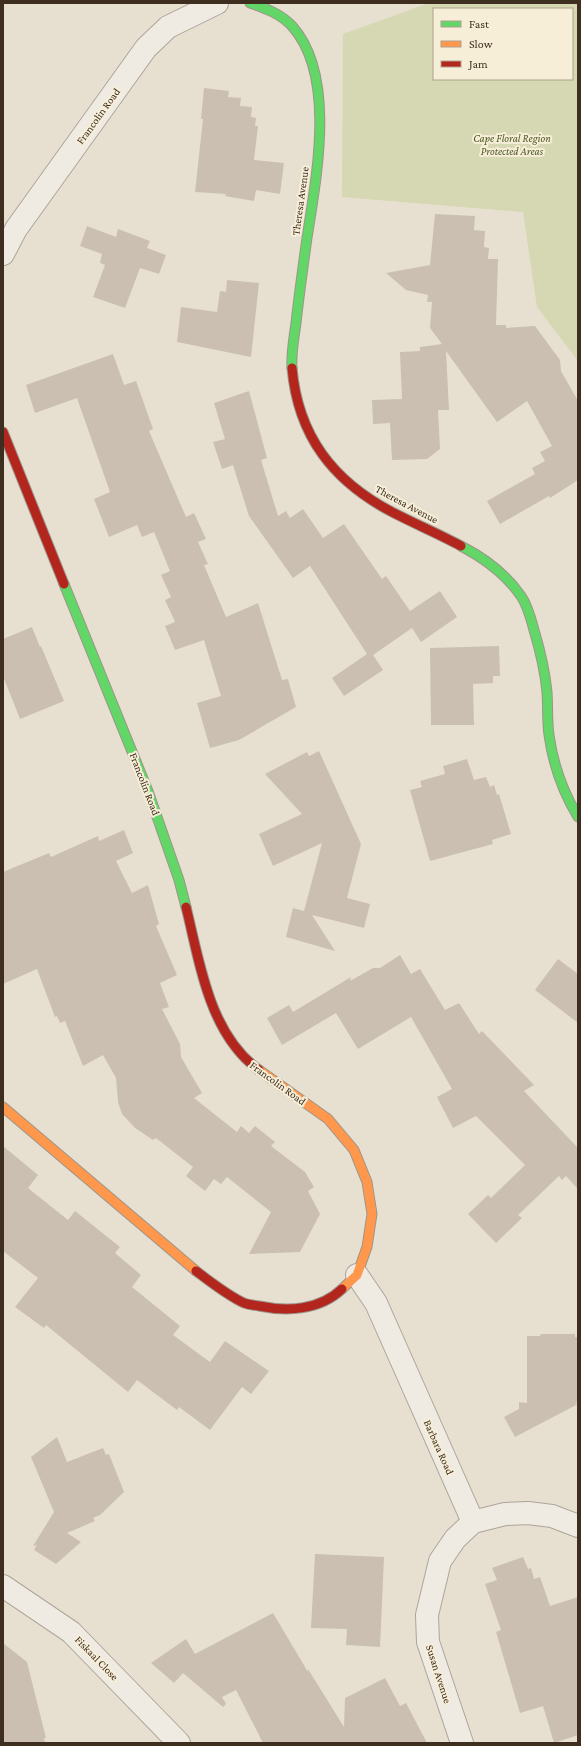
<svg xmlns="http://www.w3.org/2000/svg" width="581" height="1746" viewBox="0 0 581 1746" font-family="'Crimson Pro',serif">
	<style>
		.green { fill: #d6d7b3; fill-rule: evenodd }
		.building { fill: #cbbfb2 }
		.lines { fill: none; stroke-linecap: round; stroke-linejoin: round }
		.street-casing { stroke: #ada599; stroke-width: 24 }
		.fast-casing { stroke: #9c958a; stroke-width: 11 }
		.slow-casing { stroke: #9c958a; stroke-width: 11 }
		.jam-casing { stroke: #9c958a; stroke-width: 11 }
		.street { stroke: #efebe3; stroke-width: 22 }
		.fast { stroke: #63d668; stroke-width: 9 }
		.slow { stroke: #ff974d; stroke-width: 9 }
		.jam { stroke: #b3261e; stroke-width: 9 }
		.labels { text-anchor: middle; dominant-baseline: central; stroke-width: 4; stroke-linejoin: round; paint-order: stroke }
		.street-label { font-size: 11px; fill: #3d2e20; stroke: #f7eed8 }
		.park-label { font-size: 11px; font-style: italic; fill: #4d5a26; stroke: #f7eed8 }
	</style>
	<rect width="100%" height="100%" fill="#e7e0d1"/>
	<path class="green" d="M 429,3 L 578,3 L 578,361 L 537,307 L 523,212 L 342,197 L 343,34 ZM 434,9 L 572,9 L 572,79 L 434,79 Z"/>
	<path class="building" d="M 204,88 L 229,91 L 228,97 L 241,98 L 240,106 L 252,107 L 251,117 L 256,118 L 255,126 L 258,126 L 254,160 L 284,163 L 280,194 L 256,190 L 254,201 L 225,196 L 226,194 L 195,192 L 203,119 L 201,119 Z
		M 435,214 L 475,216 L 474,230 L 485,231 L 484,247 L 489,248 L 488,259 L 498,259 L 496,325 L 506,325 L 506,328 L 535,326 L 560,360 L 561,371 L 578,401 L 578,480 L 550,498 L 549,496 L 500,524 L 487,501 L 535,474 L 532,468 L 545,461 L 540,452 L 552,446 L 527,401 L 497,422 L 446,351 L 449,410 L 438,410 L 440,449 L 427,459 L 392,460 L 390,423 L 373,424 L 372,400 L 402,399 L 400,352 L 420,351 L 420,347 L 442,344 L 430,328 L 432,302 L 427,302 L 428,295 L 406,290 L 386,273 L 430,265 Z
		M 87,226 L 116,237 L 118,229 L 150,241 L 147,248 L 166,255 L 159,274 L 140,268 L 125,308 L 93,297 L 105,265 L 100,263 L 102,254 L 80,246 Z
		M 227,280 L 259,283 L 251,357 L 177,342 L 181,307 L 217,312 L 220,291 L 226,292 Z
		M 113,354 L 124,385 L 136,381 L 153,429 L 149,431 L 186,517 L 194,513 L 206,539 L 198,542 L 208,564 L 204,565 L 226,617 L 258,603 L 282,680 L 288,679 L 296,707 L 239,740 L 210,748 L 197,703 L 221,696 L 204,640 L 175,650 L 165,626 L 175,622 L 165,600 L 171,597 L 161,575 L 170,571 L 154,532 L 142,537 L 137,525 L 109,537 L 94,499 L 110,492 L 77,398 L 35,413 L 26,385 Z
		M 249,391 L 267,458 L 261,460 L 278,516 L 286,511 L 290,518 L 303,509 L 323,538 L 344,524 L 382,579 L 386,576 L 410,611 L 440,591 L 457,617 L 421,642 L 412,628 L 373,655 L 383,670 L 344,696 L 332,678 L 367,654 L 310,566 L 293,578 L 249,516 L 233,465 L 222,469 L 213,442 L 225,439 L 214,403 Z
		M 32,627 L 40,647 L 41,646 L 64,701 L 20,719 L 3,676 L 3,639 Z
		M 499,646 L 500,676 L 493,676 L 493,683 L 473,684 L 474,725 L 431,725 L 430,648 Z
		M 319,751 L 361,844 L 347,898 L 370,904 L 364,928 L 312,915 L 335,951 L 286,937 L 293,908 L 304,911 L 322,843 L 273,866 L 259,834 L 302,814 L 265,774 L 307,752 L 309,756 Z
		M 467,759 L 474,780 L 486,777 L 490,787 L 494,785 L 497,795 L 499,794 L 511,834 L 492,840 L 493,844 L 430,861 L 410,790 L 422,787 L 420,781 L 445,774 L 443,766 Z
		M 124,830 L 133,853 L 116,861 L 132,893 L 148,885 L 159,924 L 156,926 L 177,975 L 160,983 L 169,1007 L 162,1009 L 180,1044 L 181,1057 L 202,1093 L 194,1098 L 237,1132 L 241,1126 L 249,1133 L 255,1126 L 275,1142 L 271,1146 L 305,1172 L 314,1187 L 308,1191 L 320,1214 L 300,1252 L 249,1254 L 271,1212 L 227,1177 L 221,1184 L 214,1179 L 205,1191 L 186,1176 L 193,1167 L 156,1138 L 153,1140 L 135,1128 L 122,1114 L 118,1102 L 116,1078 L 103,1055 L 83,1066 L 65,1021 L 60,1023 L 57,1016 L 55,1017 L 37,969 L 3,984 L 3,872 L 49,853 L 51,857 L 98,836 L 99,841 Z
		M 400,955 L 411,974 L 420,969 L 445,1010 L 459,1003 L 479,1034 L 482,1031 L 534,1085 L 524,1091 L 578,1148 L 578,1189 L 566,1176 L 562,1180 L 559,1176 L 518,1215 L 522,1218 L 496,1243 L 468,1214 L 488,1195 L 491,1198 L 525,1165 L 476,1116 L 453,1128 L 437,1097 L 452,1089 L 411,1017 L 358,1049 L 336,1013 L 282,1045 L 267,1018 L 289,1005 L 293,1012 L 351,977 L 350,981 L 373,968 L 380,968 Z
		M 558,959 L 578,974 L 578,1023 L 535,990 Z
		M 3,1146 L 38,1175 L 28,1188 L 68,1220 L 75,1211 L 120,1247 L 115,1253 L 141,1275 L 132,1287 L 180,1326 L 173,1335 L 210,1362 L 225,1341 L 269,1371 L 251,1394 L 242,1387 L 210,1430 L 179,1407 L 177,1410 L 137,1380 L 128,1392 L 46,1325 L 44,1328 L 15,1307 L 38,1278 L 3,1251 Z
		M 541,1334 L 575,1334 L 575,1337 L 578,1337 L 578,1401 L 575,1404 L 578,1404 L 515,1437 L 504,1417 L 519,1409 L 519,1402 L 527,1403 L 527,1336 L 540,1336 Z
		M 57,1437 L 67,1462 L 103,1448 L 106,1455 L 109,1454 L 124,1492 L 100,1515 L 93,1518 L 95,1521 L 67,1533 L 81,1542 L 56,1564 L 34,1550 L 37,1545 L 33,1546 L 54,1512 L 31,1457 Z
		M 315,1554 L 384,1557 L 380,1647 L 346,1645 L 347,1629 L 311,1628 Z
		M 523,1557 L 528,1569 L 531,1568 L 534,1579 L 540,1577 L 550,1606 L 578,1597 L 578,1735 L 554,1743 L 543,1706 L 520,1713 L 496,1632 L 501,1630 L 485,1584 L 497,1580 L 492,1568 Z
		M 273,1613 L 308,1672 L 308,1669 L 344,1727 L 345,1698 L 385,1678 L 400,1706 L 406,1703 L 427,1743 L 263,1743 L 236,1690 L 222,1697 L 226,1704 L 223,1707 L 183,1673 L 174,1683 L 151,1663 L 186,1639 L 195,1654 Z
		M 3,1643 L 27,1662 L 46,1738 L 44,1738 L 45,1743 L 3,1743 Z"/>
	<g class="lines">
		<defs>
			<path id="street" d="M 3,254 L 16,229 L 146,48 L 168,27 L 217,3
				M 357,1275 L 376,1303 L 473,1522
				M 3,1586 L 71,1632 L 179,1743
				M 462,1743 L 428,1642 L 427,1615 L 440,1561 L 455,1539 L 473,1522 L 505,1514 L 528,1513 L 552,1516 L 578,1526"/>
			<path id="fast" d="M 250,3 C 265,8 281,14 292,26 C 337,76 316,179 307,238 C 303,267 299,295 296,323 C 294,338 291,353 292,368
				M 461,546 C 484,558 506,574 521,596 C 528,606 531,619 534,630 C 540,650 545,671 547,692 C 548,706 547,721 549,735 C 553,764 563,792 578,817
				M 64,584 L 148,791 L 179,880 L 186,907"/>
			<path id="slow" d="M 259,1070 L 328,1119 L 354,1150 L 367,1182 L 372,1214 L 367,1247 L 357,1275 L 342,1289
				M 3,1107 L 196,1271"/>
			<path id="jam" d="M 292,368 C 298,436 333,481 392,512 C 415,524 439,534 461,546
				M 3,432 L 64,584
				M 186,907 C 200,963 209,1034 259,1070
				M 196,1271 C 211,1282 227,1295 244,1303 C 249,1305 254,1305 259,1306 C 288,1312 320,1310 342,1289"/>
		</defs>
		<use href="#street" class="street-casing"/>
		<use href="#fast" class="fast-casing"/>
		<use href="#slow" class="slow-casing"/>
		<use href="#jam" class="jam-casing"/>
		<use href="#street" class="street"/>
		<use href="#fast" class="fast"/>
		<use href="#slow" class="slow"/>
		<use href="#jam" class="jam"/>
	</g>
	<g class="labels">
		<g class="street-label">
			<text transform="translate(98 116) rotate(-54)">Francolin Road</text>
			<text transform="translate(300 201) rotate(-82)">Theresa Avenue</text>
			<text transform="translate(407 504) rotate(28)">Theresa Avenue</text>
			<text transform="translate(145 784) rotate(69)">Francolin Road</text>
			<text transform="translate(278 1083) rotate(36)">Francolin Road</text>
			<text transform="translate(439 1447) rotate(66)">Barbara Road</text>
			<text transform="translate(97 1658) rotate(46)">Fiskaal Close</text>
			<text transform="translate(439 1674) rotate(72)">Susan Avenue</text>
		</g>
		<g class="park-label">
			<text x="512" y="138">Cape Floral Region<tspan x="512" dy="13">Protected Areas</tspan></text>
		</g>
	</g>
	<rect width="581" height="1746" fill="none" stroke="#3d2e20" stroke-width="8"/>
	<rect x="433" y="8" width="140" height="72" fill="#f7eed8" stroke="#ada18e"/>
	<rect x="441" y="21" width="20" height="6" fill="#63d668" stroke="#ada18e"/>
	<text x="469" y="28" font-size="12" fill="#3d2e20">Fast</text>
	<rect x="441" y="41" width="20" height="6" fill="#ff974d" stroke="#ada18e"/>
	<text x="469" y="48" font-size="12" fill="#3d2e20">Slow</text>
	<rect x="441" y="61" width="20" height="6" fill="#b3261e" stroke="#ada18e"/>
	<text x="469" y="68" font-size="12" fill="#3d2e20">Jam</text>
</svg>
